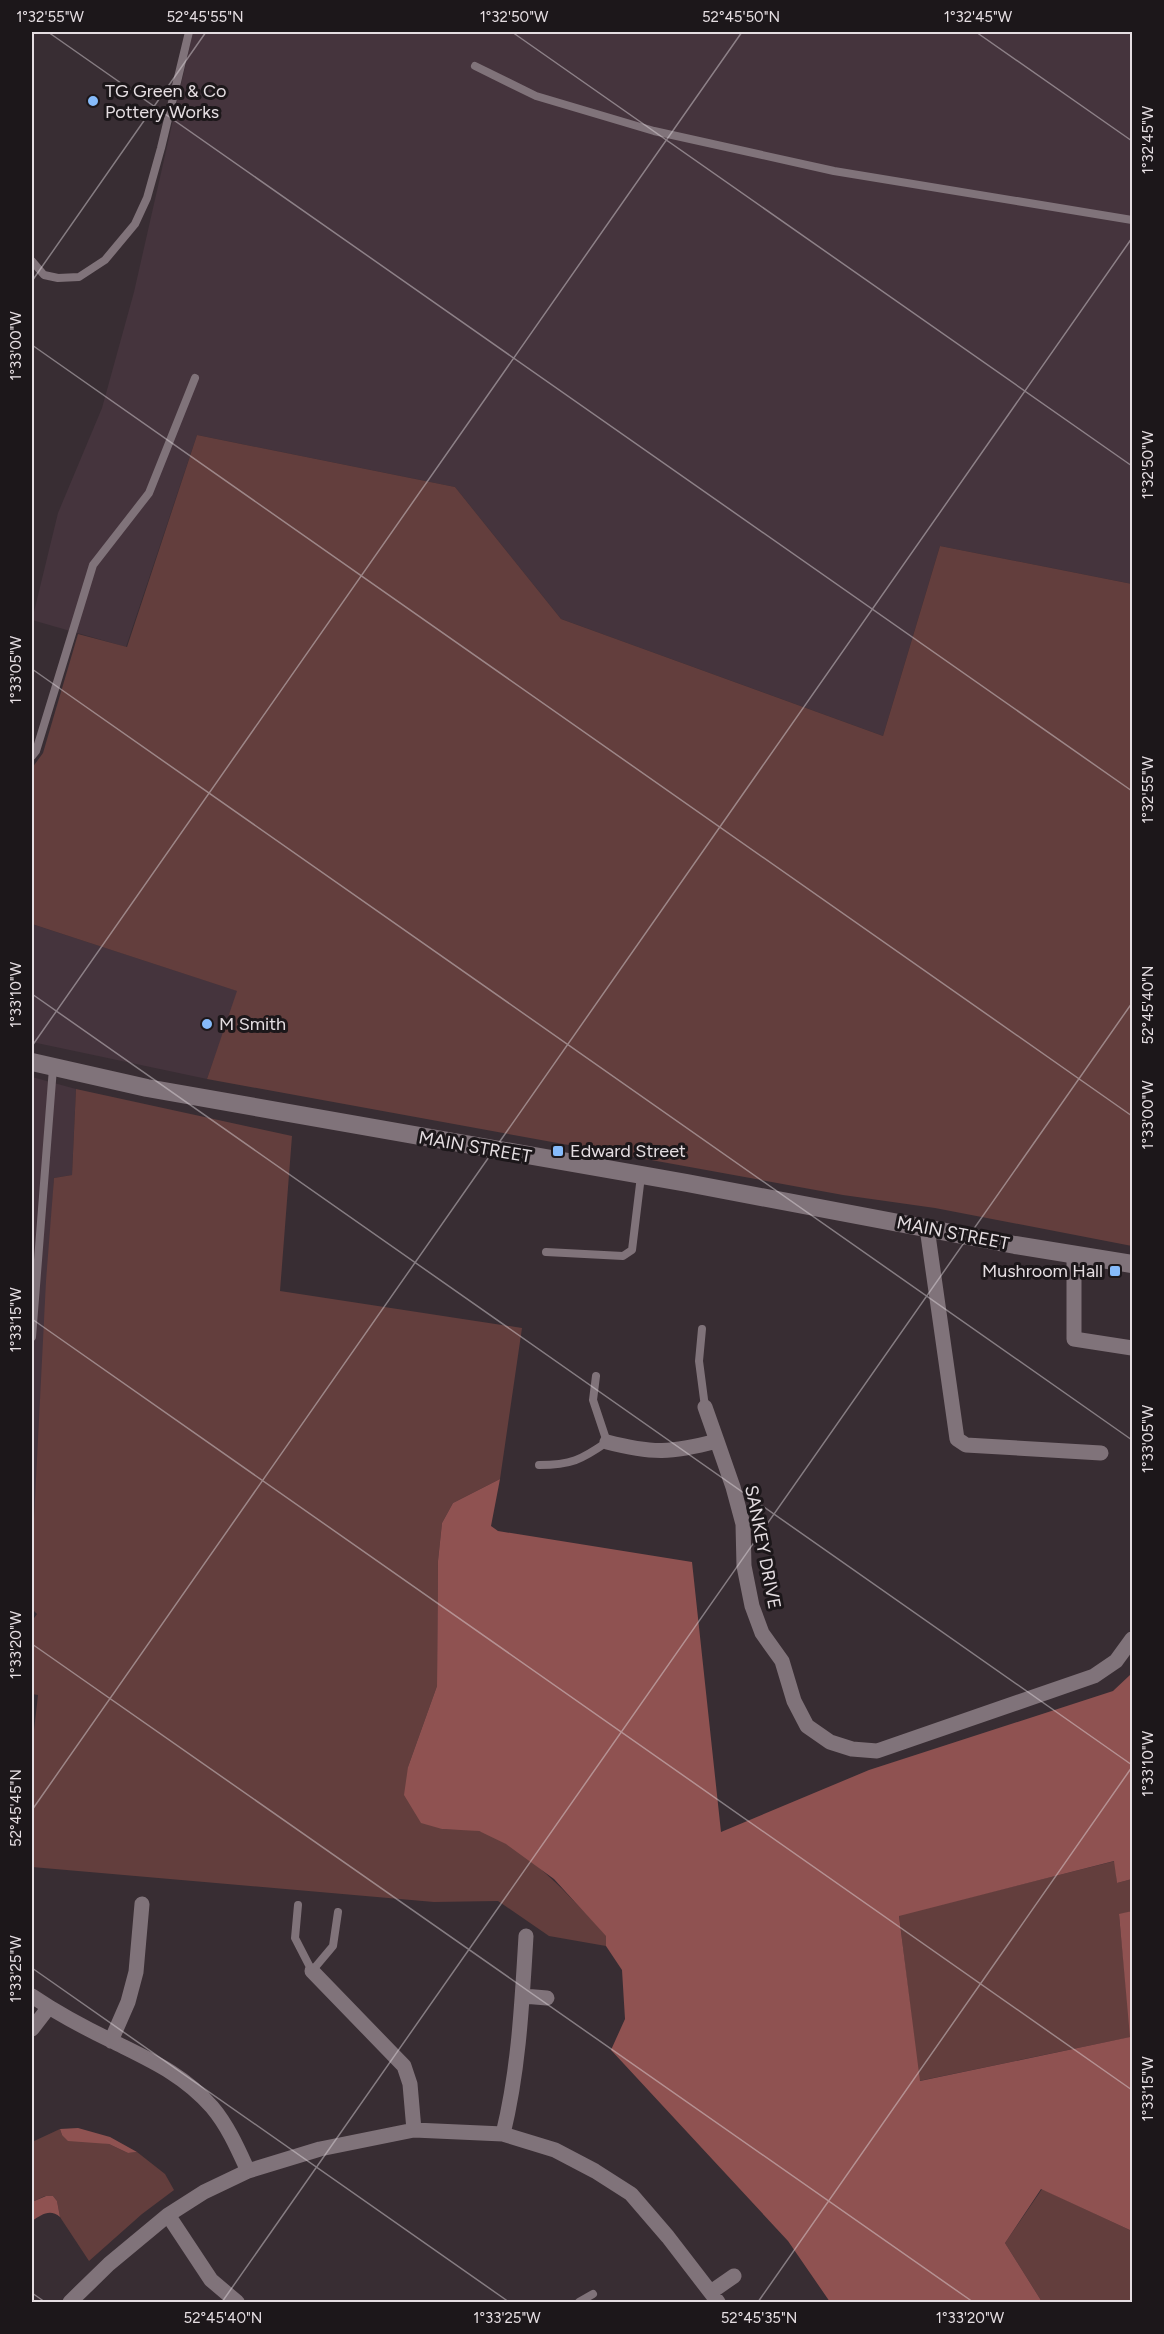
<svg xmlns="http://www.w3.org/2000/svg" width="1164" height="2334" viewBox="0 0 1164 2334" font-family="Figtree,sans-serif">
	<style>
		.built { fill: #45343d }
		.green { fill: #633e3d }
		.forest { fill: #8f5251 }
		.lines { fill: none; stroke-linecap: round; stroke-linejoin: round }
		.service { stroke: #80737a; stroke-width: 8 }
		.minor { stroke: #80737a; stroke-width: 15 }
		.tertiary { stroke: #80737a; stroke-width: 18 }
		.ticks { fill: none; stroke: #e5dee2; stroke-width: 1.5; stroke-opacity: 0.45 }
		.poi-dot { fill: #86bbfb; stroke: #1c171a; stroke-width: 2 }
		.labels { text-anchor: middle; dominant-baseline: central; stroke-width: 6; stroke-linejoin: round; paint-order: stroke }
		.poi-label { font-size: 18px; fill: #e5dee2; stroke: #1c171a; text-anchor: start }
		.street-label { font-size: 18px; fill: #e5dee2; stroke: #1c171a }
		.neatline { fill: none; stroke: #e5dee2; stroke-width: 2 }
		.ticks-label { font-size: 15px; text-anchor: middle; fill: #e5dee2 }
	</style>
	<rect width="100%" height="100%" fill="#382d33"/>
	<path class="built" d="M 193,32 L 1132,32 L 1132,584 L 940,546 L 883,736 L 561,619 L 455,487 L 197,435 L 126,647 L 32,620 L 58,513 L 102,408 L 134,292 Z
		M 32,924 L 238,991 L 207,1079 L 32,1042 Z
		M 32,1077 L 76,1089 L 72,1175 L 54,1178 L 33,1538 L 32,1538 Z"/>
	<path class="green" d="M 197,435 L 455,487 L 561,619 L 883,736 L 940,546 L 1132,584 L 1132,1246 L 935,1208 L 843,1195 L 207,1079 L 237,991 L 32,924 L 32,768 L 43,753 L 78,634 L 127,647 Z
		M 76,1089 L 292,1136 L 280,1291 L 522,1328 L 500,1479 L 453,1503 L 442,1523 L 438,1561 L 437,1686 L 408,1767 L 442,1829 C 454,1830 468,1828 479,1831 C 524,1843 575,1902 607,1936 L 606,1946 L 549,1936 L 498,1901 L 434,1902 L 32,1867 L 32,1748 L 38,1695 L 32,1694 L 32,1649 L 34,1647 L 32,1643 L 32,1621 L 37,1614 L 32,1609 L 32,1538 L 33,1538 L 46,1281 L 54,1178 L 72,1175 Z
		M 1115,1861 L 1117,1883 L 1132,1879 L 1132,1911 L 1119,1915 L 1131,2037 L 919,2081 L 899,1915 Z
		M 60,2129 L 62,2135 L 109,2144 L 128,2153 L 137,2152 L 165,2174 L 174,2190 L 142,2214 L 89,2261 L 60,2217 L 57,2201 L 53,2196 L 45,2196 L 32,2202 L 32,2142 Z
		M 1042,2189 L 1132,2231 L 1132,2302 L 1042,2302 L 1005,2243 Z"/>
	<path class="forest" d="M 500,1479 L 491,1526 L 498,1531 L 692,1562 L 721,1832 L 869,1770 L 1113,1691 L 1130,1675 L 1132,1680 L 1132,1879 L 1117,1883 L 1114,1861 L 899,1916 L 920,2081 L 1130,2037 L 1119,1914 L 1132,1911 L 1132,2231 L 1041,2189 L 1005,2243 L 1042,2302 L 830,2302 L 788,2241 L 611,2050 L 625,2019 L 622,1970 L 606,1946 L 606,1936 L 554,1879 L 506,1844 L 479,1831 L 442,1829 L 421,1823 L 404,1795 L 408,1767 L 437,1686 L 438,1561 L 442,1523 L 453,1503 Z
		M 78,2128 L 110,2137 L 137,2152 L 128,2153 L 109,2144 L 68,2141 L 62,2135 L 60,2129 Z
		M 46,2196 L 53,2196 L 57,2201 L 60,2217 C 50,2208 41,2215 32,2221 L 32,2202 Z"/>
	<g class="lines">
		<path class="service" d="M 475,66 L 536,96 L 654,131 L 834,171 L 1132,220
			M 32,261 L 44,275 L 58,278 L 79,277 L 105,260 L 135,224 L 147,198 L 161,148 L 189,32
			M 32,756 L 36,751 L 93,565 L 149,493 L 195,378
			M 546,1252 L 623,1256 L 632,1250 L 641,1176
			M 702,1329 L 699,1361 L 705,1407
			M 32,1337 L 53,1068
			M 539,1465 C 571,1465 581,1460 607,1442 L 593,1400 L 596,1376
			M 298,1905 L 295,1938 L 312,1971 L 333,1946 L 338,1912
			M 579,2302 L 593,2294"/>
		<path class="minor" d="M 927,1228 L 957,1439 L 966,1445 L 1101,1453
			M 1074,1255 L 1074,1339 L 1132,1348
			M 705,1407 L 717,1441
			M 607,1442 C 653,1454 671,1453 717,1441 L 733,1487 L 743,1524 L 744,1566 L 752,1606 L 762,1633 L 782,1661 L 794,1701 L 807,1726 L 830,1742 L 852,1749 L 877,1751 L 1094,1676 L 1116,1661 L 1132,1639
			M 312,1971 L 404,2066 L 410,2084 L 414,2130
			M 32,1996 C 57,2013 85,2028 112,2041 C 150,2060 183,2074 212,2107 C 228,2126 238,2149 248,2171
			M 523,1996 L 547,1998
			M 32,2029 L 49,2007
			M 111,2041 L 128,2002 L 136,1972 L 142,1904
			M 503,2134 C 519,2069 522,2002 526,1936
			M 168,2215 L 211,2280 L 237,2302
			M 711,2292 L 734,2276
			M 70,2302 L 109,2264 L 168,2215 L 204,2192 L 248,2171 L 320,2149 L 414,2130 L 503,2134 L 555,2150 L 595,2171 L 631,2194 L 668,2237 L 718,2302"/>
		<path class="tertiary" d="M 32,1062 L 147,1088 L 687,1183 L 1015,1245 L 1132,1264"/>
	</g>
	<path class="ticks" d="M 48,32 L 1132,791M 512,32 L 1132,466M 976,32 L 1132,141M 32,281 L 206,32M 32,345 L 1132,1116M 32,669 L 1132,1440M 32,994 L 1132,1765M 32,1046 L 742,32M 32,1319 L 1132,2090M 32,1644 L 973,2302M 32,1810 L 1132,238M 32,1968 L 509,2302M 32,2293 L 45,2302M 222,2302 L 1132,1003M 758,2302 L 1132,1767"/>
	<g class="poi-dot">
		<circle cx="93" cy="101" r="6"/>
		<circle cx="207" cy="1024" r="6"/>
		<rect x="552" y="1145" width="12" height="12" rx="3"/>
		<rect x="1109" y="1265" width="12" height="12" rx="3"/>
	</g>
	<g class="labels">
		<g class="poi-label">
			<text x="105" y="91">TG Green &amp; Co<tspan x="105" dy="21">Pottery Works</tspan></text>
			<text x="219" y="1024">M Smith</text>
			<text x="570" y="1151">Edward Street</text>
			<text x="1103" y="1271" text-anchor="end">Mushroom Hall</text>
		</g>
		<g class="street-label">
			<text transform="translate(475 1147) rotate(10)">MAIN STREET</text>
			<text transform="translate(953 1233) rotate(11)">MAIN STREET</text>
			<text transform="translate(763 1547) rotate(79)">SANKEY DRIVE</text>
		</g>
	</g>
	<rect width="1164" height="2334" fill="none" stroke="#1c171a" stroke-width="66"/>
	<rect x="33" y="33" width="1098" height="2268" class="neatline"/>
	<g class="ticks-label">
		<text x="50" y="22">1°32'55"W</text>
		<text x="205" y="22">52°45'55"N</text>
		<text x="514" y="22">1°32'50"W</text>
		<text x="741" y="22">52°45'50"N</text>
		<text x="978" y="22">1°32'45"W</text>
		<text transform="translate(1148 140) rotate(-90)" y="5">1°32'45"W</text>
		<text transform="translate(16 346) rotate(-90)" y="5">1°33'00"W</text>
		<text transform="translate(1148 465) rotate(-90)" y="5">1°32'50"W</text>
		<text transform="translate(16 670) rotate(-90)" y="5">1°33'05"W</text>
		<text transform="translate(1148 790) rotate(-90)" y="5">1°32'55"W</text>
		<text transform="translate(16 995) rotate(-90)" y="5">1°33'10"W</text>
		<text transform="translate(1148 1005) rotate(-90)" y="5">52°45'40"N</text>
		<text transform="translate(1148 1115) rotate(-90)" y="5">1°33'00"W</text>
		<text transform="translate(16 1320) rotate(-90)" y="5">1°33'15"W</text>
		<text transform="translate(1148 1439) rotate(-90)" y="5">1°33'05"W</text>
		<text transform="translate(16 1645) rotate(-90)" y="5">1°33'20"W</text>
		<text transform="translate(1148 1764) rotate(-90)" y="5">1°33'10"W</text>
		<text transform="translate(16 1808) rotate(-90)" y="5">52°45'45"N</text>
		<text transform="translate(16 1969) rotate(-90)" y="5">1°33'25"W</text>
		<text transform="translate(1148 2089) rotate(-90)" y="5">1°33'15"W</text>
		<text x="223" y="2323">52°45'40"N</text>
		<text x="507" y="2323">1°33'25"W</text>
		<text x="759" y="2323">52°45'35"N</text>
		<text x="970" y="2323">1°33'20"W</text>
	</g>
</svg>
